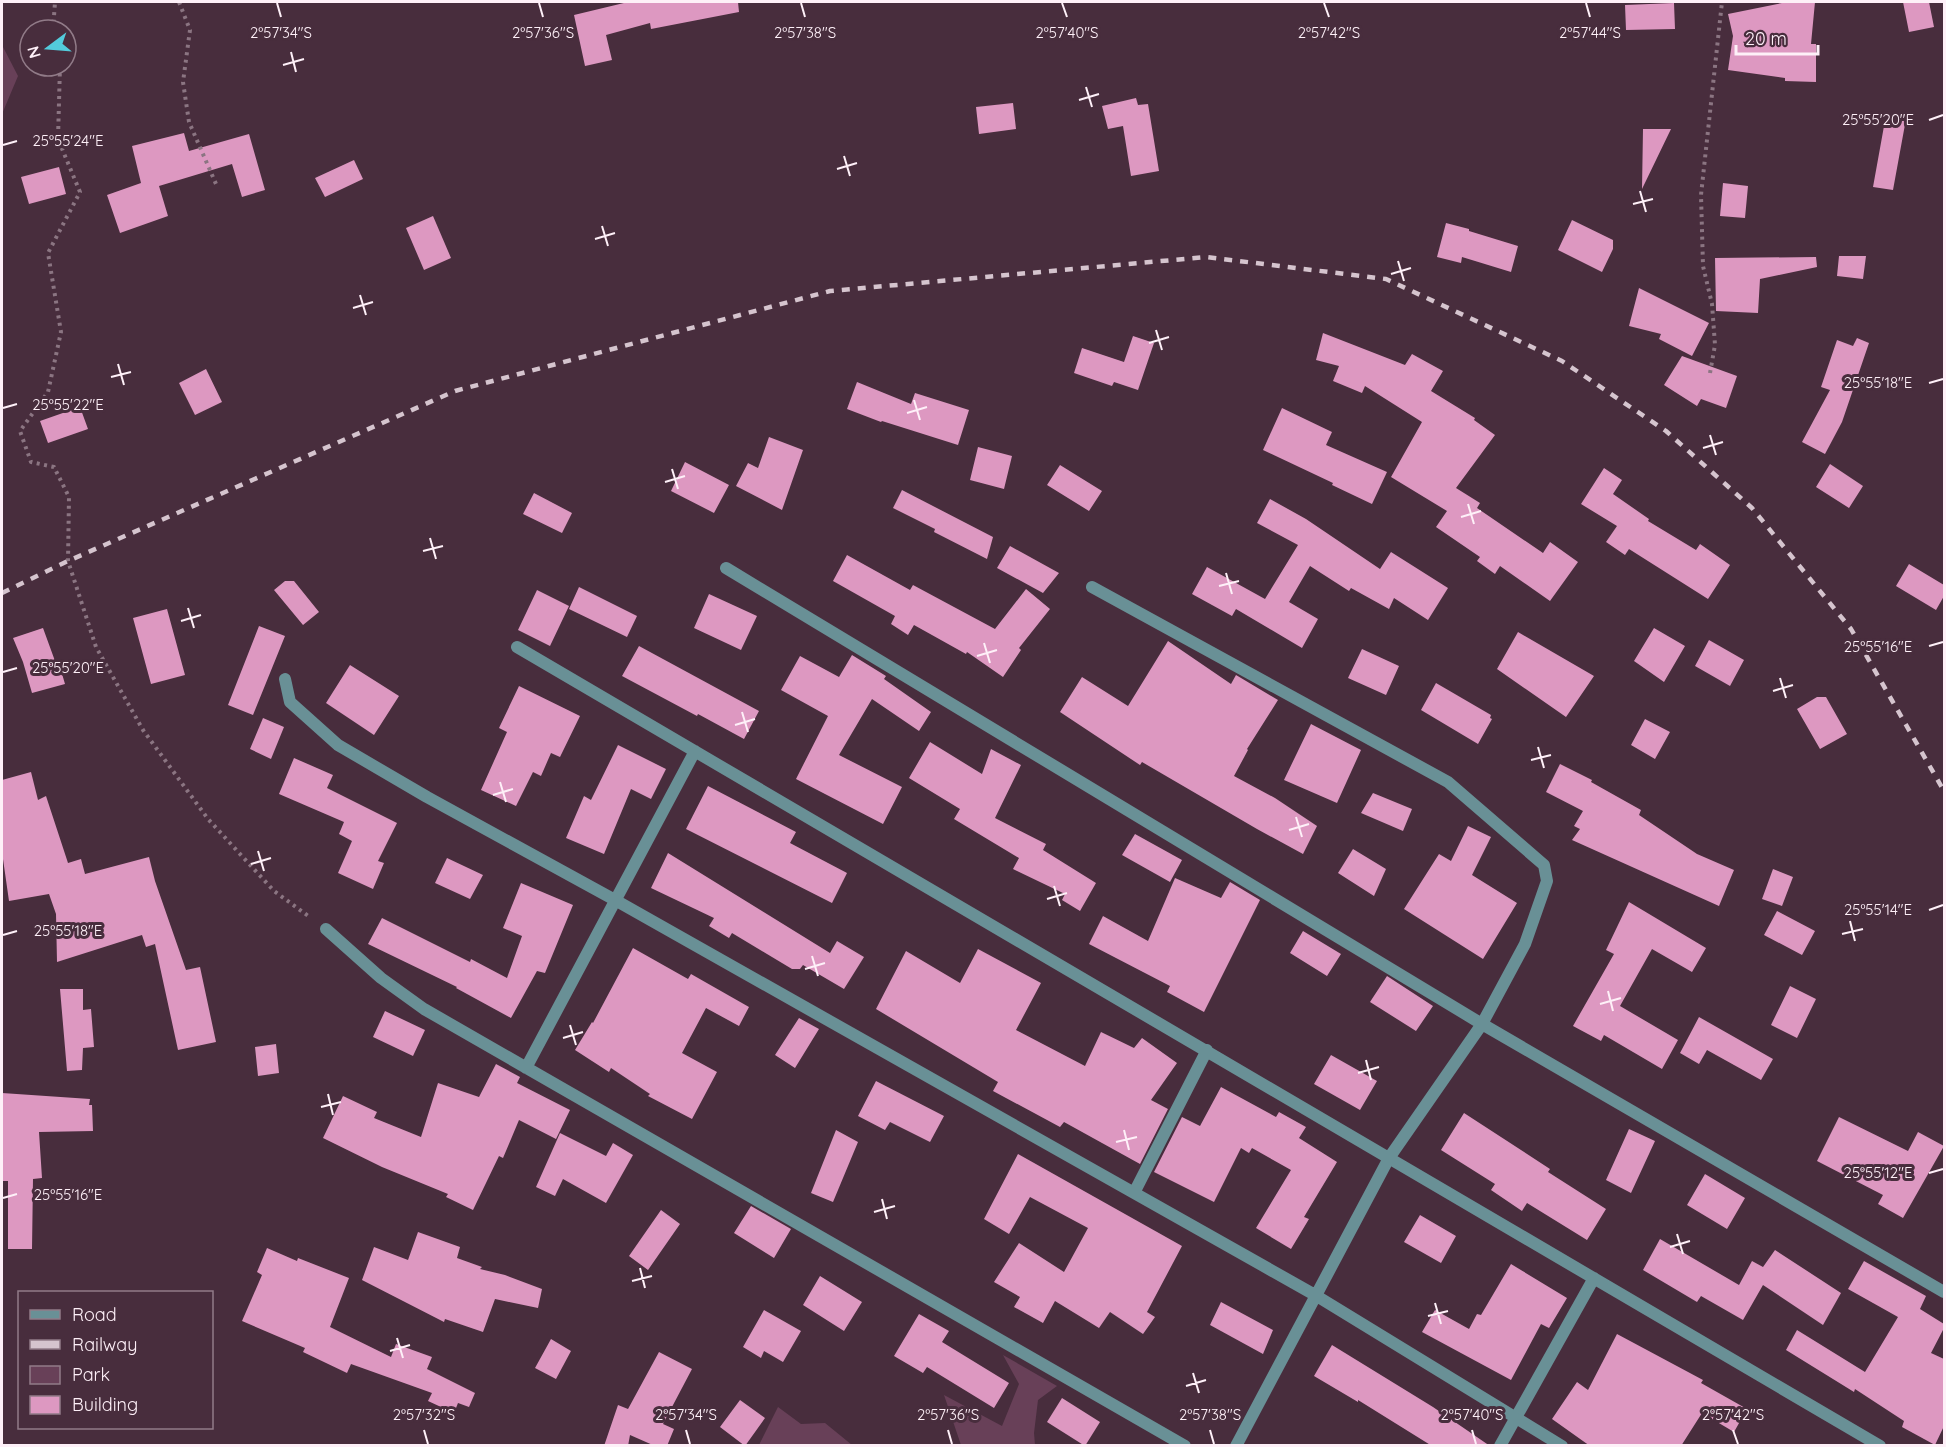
<svg xmlns="http://www.w3.org/2000/svg" width="1946" height="1447" viewBox="0 0 1946 1447" font-family="Quicksand,sans-serif">
	<style>
		.green { fill: #684058 }
		.building { fill: #dd98c1 }
		.lines { fill: none; stroke-linecap: round; stroke-linejoin: round }
		.path { stroke: #8b7582; stroke-width: 4; stroke-dasharray: 3 4.5; stroke-linecap: butt }
		.street { stroke: #699096; stroke-width: 12 }
		.rail { stroke: #d5c4ce; stroke-width: 4.5; stroke-dasharray: 8 8; stroke-linecap: butt }
		.ticks { fill: none; stroke: #fef0f8; stroke-width: 2 }
		.ticks-label { font-size: 15px; text-anchor: middle; fill: #fef0f8; stroke: #482d3d; stroke-width: 6; stroke-linejoin: round; paint-order: stroke }
	</style>
	<rect width="100%" height="100%" fill="#482d3d"/>
	<path class="green" d="M 2,45 L 18,76 L 2,114 Z
		M 1003,1355 L 1057,1386 L 1038,1400 L 1034,1433 L 1035,1445 L 961,1445 L 944,1395 L 1002,1426 L 1019,1384 Z
		M 778,1407 L 801,1424 L 825,1423 L 852,1445 L 759,1445 Z"/>
	<path class="building" d="M 628,2 L 738,2 L 739,12 L 651,29 L 650,23 L 606,35 L 612,60 L 585,66 L 574,15 Z
		M 1787,2 L 1815,2 L 1811,44 L 1816,44 L 1816,82 L 1785,81 L 1785,78 L 1728,70 L 1733,36 L 1728,14 Z
		M 1903,2 L 1929,2 L 1934,27 L 1909,32 Z
		M 1674,3 L 1675,29 L 1626,30 L 1625,5 Z
		M 1136,98 L 1138,105 L 1148,104 L 1159,171 L 1131,176 L 1123,126 L 1108,129 L 1102,106 Z
		M 1013,103 L 1016,129 L 979,134 L 976,107 Z
		M 1886,115 L 1906,119 L 1893,190 L 1873,187 Z
		M 1643,129 L 1671,129 L 1642,189 Z
		M 184,133 L 189,151 L 249,134 L 265,190 L 242,197 L 232,164 L 159,186 L 168,216 L 120,233 L 107,195 L 141,183 L 132,146 Z
		M 354,160 L 363,179 L 325,197 L 315,178 Z
		M 59,167 L 66,194 L 29,204 L 21,177 Z
		M 1723,183 L 1748,186 L 1745,218 L 1720,216 Z
		M 433,216 L 451,258 L 424,270 L 406,228 Z
		M 1572,220 L 1613,240 L 1613,249 L 1602,272 L 1558,250 Z
		M 1446,223 L 1469,229 L 1469,231 L 1518,246 L 1511,272 L 1462,257 L 1461,263 L 1437,257 Z
		M 1839,256 L 1866,256 L 1863,279 L 1837,276 Z
		M 1816,257 L 1817,267 L 1760,279 L 1758,313 L 1716,311 L 1715,258 Z
		M 1639,288 L 1709,323 L 1692,356 L 1659,339 L 1661,334 L 1629,326 Z
		M 1323,333 L 1405,365 L 1412,354 L 1443,371 L 1431,391 L 1475,418 L 1474,420 L 1495,435 L 1456,488 L 1480,503 L 1477,508 L 1543,553 L 1550,542 L 1578,562 L 1550,601 L 1500,566 L 1495,574 L 1477,561 L 1480,557 L 1436,527 L 1447,511 L 1391,477 L 1422,422 L 1365,386 L 1362,393 L 1333,381 L 1339,366 L 1316,360 Z
		M 1133,336 L 1154,343 L 1138,390 L 1114,382 L 1112,386 L 1074,373 L 1082,348 L 1124,362 Z
		M 1857,338 L 1869,343 L 1842,422 L 1825,454 L 1802,442 L 1830,390 L 1821,387 L 1837,340 L 1853,346 Z
		M 1682,356 L 1737,376 L 1726,408 L 1701,399 L 1697,406 L 1664,385 Z
		M 206,369 L 222,402 L 195,415 L 179,383 Z
		M 857,382 L 911,404 L 915,393 L 969,410 L 958,445 L 882,421 L 881,422 L 847,409 Z
		M 80,407 L 88,429 L 48,443 L 40,421 Z
		M 1282,408 L 1332,432 L 1326,445 L 1387,472 L 1372,504 L 1332,485 L 1333,483 L 1263,450 Z
		M 769,437 L 803,450 L 782,510 L 736,486 L 748,463 L 758,468 Z
		M 978,447 L 1012,456 L 1004,489 L 970,480 Z
		M 685,462 L 729,485 L 714,513 L 671,491 Z
		M 1830,464 L 1863,486 L 1849,508 L 1816,487 Z
		M 1060,465 L 1102,491 L 1089,511 L 1047,485 Z
		M 1604,468 L 1622,480 L 1613,494 L 1649,519 L 1648,521 L 1696,550 L 1700,544 L 1730,565 L 1708,599 L 1629,549 L 1625,555 L 1606,542 L 1617,526 L 1581,504 Z
		M 902,490 L 993,537 L 987,559 L 934,532 L 935,529 L 893,508 Z
		M 534,493 L 572,513 L 562,533 L 523,514 Z
		M 1270,499 L 1306,519 L 1380,569 L 1391,552 L 1448,588 L 1428,620 L 1394,598 L 1389,609 L 1351,588 L 1349,591 L 1310,566 L 1289,602 L 1318,619 L 1302,648 L 1236,609 L 1232,616 L 1192,594 L 1207,567 L 1265,599 L 1298,545 L 1257,523 Z
		M 1010,546 L 1059,573 L 1043,593 L 997,568 Z
		M 847,555 L 910,590 L 913,585 L 995,629 L 1026,589 L 1050,609 L 1019,648 L 1021,650 L 1003,677 L 967,652 L 966,654 L 914,625 L 908,635 L 891,624 L 895,616 L 833,581 Z
		M 1909,564 L 1944,585 L 1944,596 L 1936,610 L 1896,586 Z
		M 285,581 L 294,581 L 319,612 L 303,625 L 274,590 Z
		M 579,587 L 637,616 L 627,637 L 569,609 Z
		M 537,590 L 569,606 L 550,646 L 518,630 Z
		M 709,594 L 757,616 L 741,650 L 694,628 Z
		M 167,609 L 185,675 L 151,684 L 133,618 Z
		M 259,626 L 285,636 L 253,715 L 228,705 Z
		M 43,628 L 55,661 L 58,660 L 65,684 L 32,693 L 23,662 L 13,638 Z
		M 1654,628 L 1685,646 L 1664,682 L 1634,661 Z
		M 1518,632 L 1594,676 L 1566,717 L 1497,669 Z
		M 1709,640 L 1744,660 L 1730,686 L 1695,666 Z
		M 1168,641 L 1231,684 L 1236,675 L 1278,700 L 1247,749 L 1248,750 L 1234,776 L 1275,798 L 1317,826 L 1303,854 L 1257,829 L 1142,762 L 1140,765 L 1060,712 L 1082,677 L 1128,706 Z
		M 639,646 L 759,711 L 744,739 L 698,714 L 697,716 L 622,676 Z
		M 1362,649 L 1399,666 L 1386,695 L 1348,678 Z
		M 852,655 L 886,676 L 884,679 L 931,712 L 919,731 L 872,699 L 839,755 L 902,787 L 883,824 L 796,779 L 828,716 L 781,690 L 800,656 L 839,677 Z
		M 350,665 L 399,696 L 374,735 L 326,703 Z
		M 1436,683 L 1491,715 L 1490,718 L 1492,719 L 1478,744 L 1421,710 Z
		M 519,686 L 580,716 L 560,757 L 551,753 L 541,776 L 533,772 L 516,806 L 481,790 L 507,732 L 499,728 Z
		M 1817,697 L 1826,697 L 1847,734 L 1820,749 L 1797,709 Z
		M 263,718 L 284,727 L 271,759 L 250,749 Z
		M 1645,719 L 1670,732 L 1655,759 L 1631,745 Z
		M 1311,724 L 1361,750 L 1337,803 L 1284,780 Z
		M 930,742 L 982,774 L 991,749 L 1021,765 L 995,818 L 1046,844 L 1043,850 L 1096,883 L 1080,911 L 1062,900 L 1065,894 L 1013,869 L 1019,858 L 954,819 L 960,809 L 909,778 Z
		M 618,745 L 666,769 L 651,799 L 631,789 L 604,854 L 566,838 L 584,796 L 591,800 Z
		M 294,758 L 333,775 L 327,788 L 397,823 L 378,861 L 384,863 L 373,889 L 338,873 L 352,841 L 339,834 L 344,822 L 279,794 Z
		M 1560,764 L 1592,780 L 1591,782 L 1641,810 L 1639,815 L 1697,854 L 1734,870 L 1719,906 L 1572,840 L 1580,829 L 1574,826 L 1583,811 L 1546,792 Z
		M 31,772 L 38,800 L 46,796 L 68,863 L 81,859 L 85,874 L 149,857 L 155,881 L 186,970 L 200,967 L 216,1042 L 178,1050 L 155,944 L 146,947 L 142,935 L 57,962 L 56,914 L 49,894 L 9,901 L 2,852 L 2,780 Z
		M 708,786 L 796,832 L 790,843 L 847,873 L 832,903 L 686,829 Z
		M 1373,793 L 1412,809 L 1403,831 L 1361,813 Z
		M 1468,826 L 1491,837 L 1472,875 L 1517,903 L 1483,959 L 1404,909 L 1439,854 L 1451,861 Z
		M 1135,834 L 1182,860 L 1170,882 L 1122,855 Z
		M 1353,849 L 1386,869 L 1374,896 L 1338,873 Z
		M 668,853 L 830,953 L 837,941 L 864,957 L 844,989 L 803,965 L 800,969 L 792,969 L 732,933 L 729,938 L 709,926 L 714,918 L 651,888 Z
		M 447,858 L 483,875 L 470,899 L 435,883 Z
		M 1773,869 L 1793,877 L 1782,906 L 1762,899 Z
		M 1175,878 L 1221,898 L 1230,882 L 1260,900 L 1204,1012 L 1167,992 L 1170,986 L 1089,944 L 1103,916 L 1148,941 Z
		M 521,883 L 573,905 L 545,973 L 537,971 L 511,1018 L 456,988 L 457,987 L 368,944 L 382,918 L 470,962 L 471,959 L 507,978 L 522,936 L 503,928 Z
		M 1629,902 L 1706,948 L 1692,972 L 1652,949 L 1620,1006 L 1678,1040 L 1662,1069 L 1604,1035 L 1601,1041 L 1573,1026 L 1614,954 L 1606,950 Z
		M 1777,911 L 1815,931 L 1802,955 L 1764,935 Z
		M 1303,931 L 1341,954 L 1327,976 L 1290,953 Z
		M 633,948 L 688,979 L 691,974 L 749,1007 L 739,1026 L 706,1008 L 682,1053 L 717,1072 L 692,1119 L 648,1096 L 650,1094 L 611,1068 L 609,1072 L 575,1050 L 592,1022 L 593,1023 Z
		M 978,949 L 1041,983 L 1016,1030 L 1085,1066 L 1101,1032 L 1134,1048 L 1142,1038 L 1177,1063 L 1151,1100 L 1168,1109 L 1140,1164 L 1064,1122 L 1060,1127 L 993,1091 L 998,1082 L 876,1009 L 906,951 L 960,983 Z
		M 1387,976 L 1433,1006 L 1416,1031 L 1370,1002 Z
		M 1790,986 L 1816,999 L 1797,1038 L 1771,1025 Z
		M 60,989 L 83,989 L 83,1010 L 91,1009 L 94,1047 L 83,1048 L 82,1070 L 67,1071 Z
		M 385,1011 L 425,1030 L 413,1056 L 373,1037 Z
		M 1699,1017 L 1773,1059 L 1761,1080 L 1707,1050 L 1699,1064 L 1680,1053 Z
		M 799,1018 L 819,1029 L 795,1068 L 775,1055 Z
		M 276,1044 L 279,1073 L 258,1076 L 255,1047 Z
		M 1331,1055 L 1377,1081 L 1360,1110 L 1314,1084 Z
		M 496,1064 L 520,1077 L 517,1083 L 570,1110 L 556,1139 L 519,1120 L 503,1158 L 499,1156 L 473,1210 L 446,1197 L 448,1194 L 382,1167 L 323,1138 L 343,1096 L 377,1112 L 374,1118 L 421,1137 L 438,1083 L 479,1097 Z
		M 876,1081 L 944,1116 L 930,1142 L 890,1122 L 885,1130 L 858,1116 Z
		M 1221,1087 L 1276,1117 L 1279,1112 L 1306,1127 L 1299,1138 L 1337,1162 L 1304,1217 L 1309,1219 L 1291,1249 L 1256,1228 L 1291,1170 L 1252,1148 L 1249,1153 L 1241,1148 L 1214,1202 L 1154,1172 L 1182,1117 L 1200,1126 Z
		M 2,1093 L 90,1099 L 89,1105 L 92,1105 L 93,1131 L 39,1132 L 42,1178 L 33,1179 L 32,1249 L 8,1249 L 8,1181 L 2,1181 Z
		M 1464,1113 L 1550,1169 L 1548,1172 L 1606,1209 L 1587,1240 L 1527,1203 L 1522,1211 L 1491,1190 L 1495,1184 L 1441,1150 Z
		M 1839,1117 L 1908,1151 L 1918,1132 L 1944,1146 L 1903,1218 L 1878,1204 L 1883,1195 L 1817,1161 Z
		M 1629,1129 L 1655,1141 L 1631,1193 L 1606,1180 Z
		M 836,1130 L 858,1142 L 833,1202 L 811,1193 Z
		M 560,1133 L 606,1156 L 613,1143 L 633,1155 L 606,1203 L 563,1179 L 555,1196 L 536,1187 Z
		M 1018,1154 L 1182,1246 L 1147,1312 L 1155,1317 L 1143,1334 L 1110,1312 L 1099,1328 L 1055,1301 L 1043,1323 L 1014,1307 L 1020,1297 L 994,1282 L 1019,1243 L 1064,1272 L 1088,1228 L 1030,1197 L 1009,1234 L 984,1219 Z
		M 1705,1174 L 1745,1198 L 1727,1229 L 1687,1205 Z
		M 751,1206 L 791,1229 L 774,1258 L 734,1233 Z
		M 661,1210 L 680,1224 L 648,1270 L 629,1256 Z
		M 1420,1215 L 1456,1236 L 1441,1263 L 1404,1242 Z
		M 418,1232 L 460,1247 L 457,1258 L 482,1267 L 480,1269 L 505,1275 L 542,1289 L 538,1308 L 495,1299 L 483,1332 L 445,1319 L 444,1322 L 362,1280 L 374,1247 L 408,1260 Z
		M 1660,1239 L 1739,1285 L 1752,1261 L 1763,1267 L 1775,1250 L 1841,1293 L 1823,1325 L 1763,1285 L 1743,1320 L 1701,1296 L 1697,1302 L 1643,1270 Z
		M 267,1248 L 297,1261 L 298,1258 L 349,1278 L 330,1327 L 391,1357 L 396,1344 L 432,1357 L 427,1369 L 475,1393 L 469,1407 L 458,1403 L 454,1413 L 428,1401 L 432,1393 L 351,1364 L 347,1373 L 303,1352 L 305,1348 L 242,1321 L 262,1275 L 257,1272 Z
		M 1864,1261 L 1926,1296 L 1920,1309 L 1944,1324 L 1944,1328 L 1931,1353 L 1944,1359 L 1944,1426 L 1935,1445 L 1902,1427 L 1904,1421 L 1855,1389 L 1854,1392 L 1786,1350 L 1797,1330 L 1865,1372 L 1898,1317 L 1848,1289 Z
		M 1511,1264 L 1567,1298 L 1549,1328 L 1541,1324 L 1511,1380 L 1422,1332 L 1435,1310 L 1469,1329 L 1477,1314 L 1481,1315 Z
		M 820,1276 L 862,1302 L 844,1331 L 803,1305 Z
		M 1221,1302 L 1273,1330 L 1263,1354 L 1210,1325 Z
		M 764,1310 L 801,1331 L 783,1362 L 764,1351 L 761,1358 L 743,1347 Z
		M 919,1314 L 949,1331 L 942,1342 L 1009,1383 L 994,1408 L 927,1367 L 923,1373 L 894,1356 Z
		M 1617,1334 L 1703,1380 L 1701,1383 L 1747,1409 L 1734,1432 L 1702,1413 L 1681,1446 L 1590,1446 L 1552,1419 L 1577,1382 L 1588,1390 Z
		M 551,1339 L 571,1351 L 556,1379 L 535,1368 Z
		M 1332,1345 L 1433,1407 L 1490,1446 L 1432,1446 L 1358,1400 L 1358,1402 L 1314,1376 Z
		M 659,1352 L 692,1369 L 663,1424 L 674,1429 L 667,1446 L 655,1446 L 630,1435 L 628,1446 L 604,1446 L 618,1405 L 628,1409 Z
		M 1062,1398 L 1100,1422 L 1085,1446 L 1047,1422 Z
		M 740,1400 L 765,1418 L 745,1446 L 720,1427 Z"/>
	<g class="lines">
		<path class="path" d="M 179,2 L 190,30 L 183,82 L 189,122 L 216,184
			M 53,30 L 55,2
			M 60,66 L 58,139 L 80,192 L 48,253 L 61,332 L 48,392 L 20,431 L 31,462 L 54,467 L 69,497 L 68,561 L 96,647 L 143,730 L 208,819 L 274,891 L 311,918
			M 1710,373 L 1715,345 L 1712,304 L 1703,266 L 1701,195 L 1722,2"/>
		<path class="street" d="M 726,568 L 1482,1024 L 1944,1292
			M 1092,587 L 1448,782 L 1544,865 L 1547,881 L 1525,944 L 1482,1024 L 1389,1158 L 1236,1446
			M 517,647 L 1880,1446
			M 285,679 L 290,702 L 338,745 L 427,797 L 615,900 L 1315,1295 L 1562,1446
			M 326,929 L 381,978 L 424,1009 L 1185,1446
			M 526,1068 L 695,751
			M 1134,1193 L 1207,1050
			M 1500,1446 L 1594,1278"/>
		<path class="rail" d="M 2,593 L 68,561 L 455,391 L 830,291 L 1206,257 L 1386,279 L 1562,361 L 1666,431 L 1752,508 L 1851,629 L 1944,791"/>
	</g>
	<path class="ticks" d="M 277,3 L 281,17M 539,3 L 543,17M 801,3 L 805,17M 1062,3 L 1067,17M 1324,3 L 1329,17M 1586,3 L 1590,17M 291,52 L 296,72M 283,65 L 304,59M 1086,87 L 1092,107M 1079,100 L 1099,94M 1929,120 L 1943,115M 3,145 L 17,141M 844,156 L 850,176M 837,169 L 857,163M 1640,191 L 1646,212M 1633,204 L 1653,199M 602,226 L 608,246M 595,239 L 615,233M 1398,261 L 1404,281M 1391,274 L 1411,268M 360,295 L 366,315M 353,308 L 373,302M 1156,330 L 1162,350M 1149,343 L 1169,337M 118,364 L 124,385M 111,377 L 131,372M 1929,383 L 1943,379M 914,400 L 920,420M 3,408 L 17,404M 907,413 L 927,407M 1710,435 L 1716,455M 1703,448 L 1723,442M 672,469 L 678,489M 665,482 L 685,476M 1468,504 L 1474,524M 1461,517 L 1481,511M 430,538 L 436,559M 423,551 L 443,546M 1226,573 L 1232,594M 1219,586 L 1239,581M 188,608 L 194,628M 181,621 L 201,615M 984,643 L 990,663M 1929,646 L 1943,642M 977,656 L 997,650M 3,672 L 17,668M 1780,678 L 1786,698M 1773,691 L 1793,685M 742,712 L 748,732M 735,725 L 755,719M 1538,747 L 1544,768M 1531,760 L 1551,755M 500,782 L 506,802M 493,795 L 513,789M 1296,817 L 1302,837M 1289,830 L 1309,824M 258,851 L 264,871M 251,864 L 271,858M 1054,886 L 1060,906M 1047,899 L 1067,893M 1929,910 L 1943,905M 1850,921 L 1855,941M 1842,934 L 1863,929M 3,935 L 17,931M 812,956 L 818,976M 805,969 L 825,963M 1608,991 L 1613,1011M 1600,1004 L 1621,998M 570,1025 L 576,1045M 563,1038 L 583,1032M 1366,1060 L 1371,1080M 1358,1073 L 1379,1067M 328,1094 L 333,1115M 321,1107 L 341,1102M 1124,1130 L 1129,1150M 1116,1142 L 1137,1137M 1929,1173 L 1943,1169M 3,1198 L 17,1194M 882,1199 L 887,1219M 874,1212 L 895,1206M 1677,1234 L 1683,1254M 1670,1247 L 1690,1241M 640,1268 L 645,1288M 632,1281 L 652,1276M 1435,1303 L 1441,1324M 1428,1316 L 1448,1311M 397,1338 L 403,1358M 390,1351 L 410,1345M 1193,1373 L 1199,1393M 1186,1386 L 1206,1380M 424,1430 L 428,1444M 686,1430 L 690,1444M 948,1430 L 952,1444M 1210,1430 L 1214,1444M 1472,1430 L 1476,1444M 1733,1430 L 1738,1444"/>
	<g class="ticks-label">
		<text x="281" y="38">2°57'34"S</text>
		<text x="543" y="38">2°57'36"S</text>
		<text x="805" y="38">2°57'38"S</text>
		<text x="1067" y="38">2°57'40"S</text>
		<text x="1329" y="38">2°57'42"S</text>
		<text x="1590" y="38">2°57'44"S</text>
		<text x="1878" y="125">25°55'20"E</text>
		<text x="68" y="146">25°55'24"E</text>
		<text x="1878" y="388">25°55'18"E</text>
		<text x="68" y="410">25°55'22"E</text>
		<text x="1878" y="652">25°55'16"E</text>
		<text x="68" y="673">25°55'20"E</text>
		<text x="1878" y="915">25°55'14"E</text>
		<text x="68" y="936">25°55'18"E</text>
		<text x="1878" y="1178">25°55'12"E</text>
		<text x="68" y="1200">25°55'16"E</text>
		<text x="424" y="1420">2°57'32"S</text>
		<text x="686" y="1420">2°57'34"S</text>
		<text x="948" y="1420">2°57'36"S</text>
		<text x="1210" y="1420">2°57'38"S</text>
		<text x="1472" y="1420">2°57'40"S</text>
		<text x="1733" y="1420">2°57'42"S</text>
	</g>
	<rect width="1946" height="1447" fill="none" stroke="#fef0f8" stroke-width="6"/>
	<rect x="18" y="1291" width="195" height="138" fill="#482d3d" stroke="#917b88" stroke-width="1.5"/>
	<rect x="30" y="1310" width="30" height="9" fill="#699096" stroke="#917b88" stroke-width="1.5"/>
	<text x="72" y="1321" font-size="18" fill="#fef0f8">Road</text>
	<rect x="30" y="1340" width="30" height="9" fill="#d5c4ce" stroke="#917b88" stroke-width="1.5"/>
	<text x="72" y="1351" font-size="18" fill="#fef0f8">Railway</text>
	<rect x="30" y="1366" width="30" height="18" fill="#684058" stroke="#917b88" stroke-width="1.5"/>
	<text x="72" y="1381" font-size="18" fill="#fef0f8">Park</text>
	<rect x="30" y="1396" width="30" height="18" fill="#dd98c1" stroke="#917b88" stroke-width="1.5"/>
	<text x="72" y="1411" font-size="18" fill="#fef0f8">Building</text>
	<g transform="translate(48 48) rotate(254)"><circle r="28" fill="#482d3d" stroke="#917b88" stroke-width="1.5"/>
	<path d="M0-4.5L10 22L0 15L-10 22Z" fill="#53cbdb"/>
	<text y="-9" font-size="16" font-weight="bold" text-anchor="middle" fill="#fef0f8">N</text>
	</g>
	<path d="M1736 45v9h82v-9" fill="none" stroke="#fef0f8" stroke-width="3"/>
	<text x="1745" y="45" font-size="18" fill="#fef0f8" stroke="#482d3d" stroke-width="4.5" paint-order="stroke">20 m</text>
</svg>
